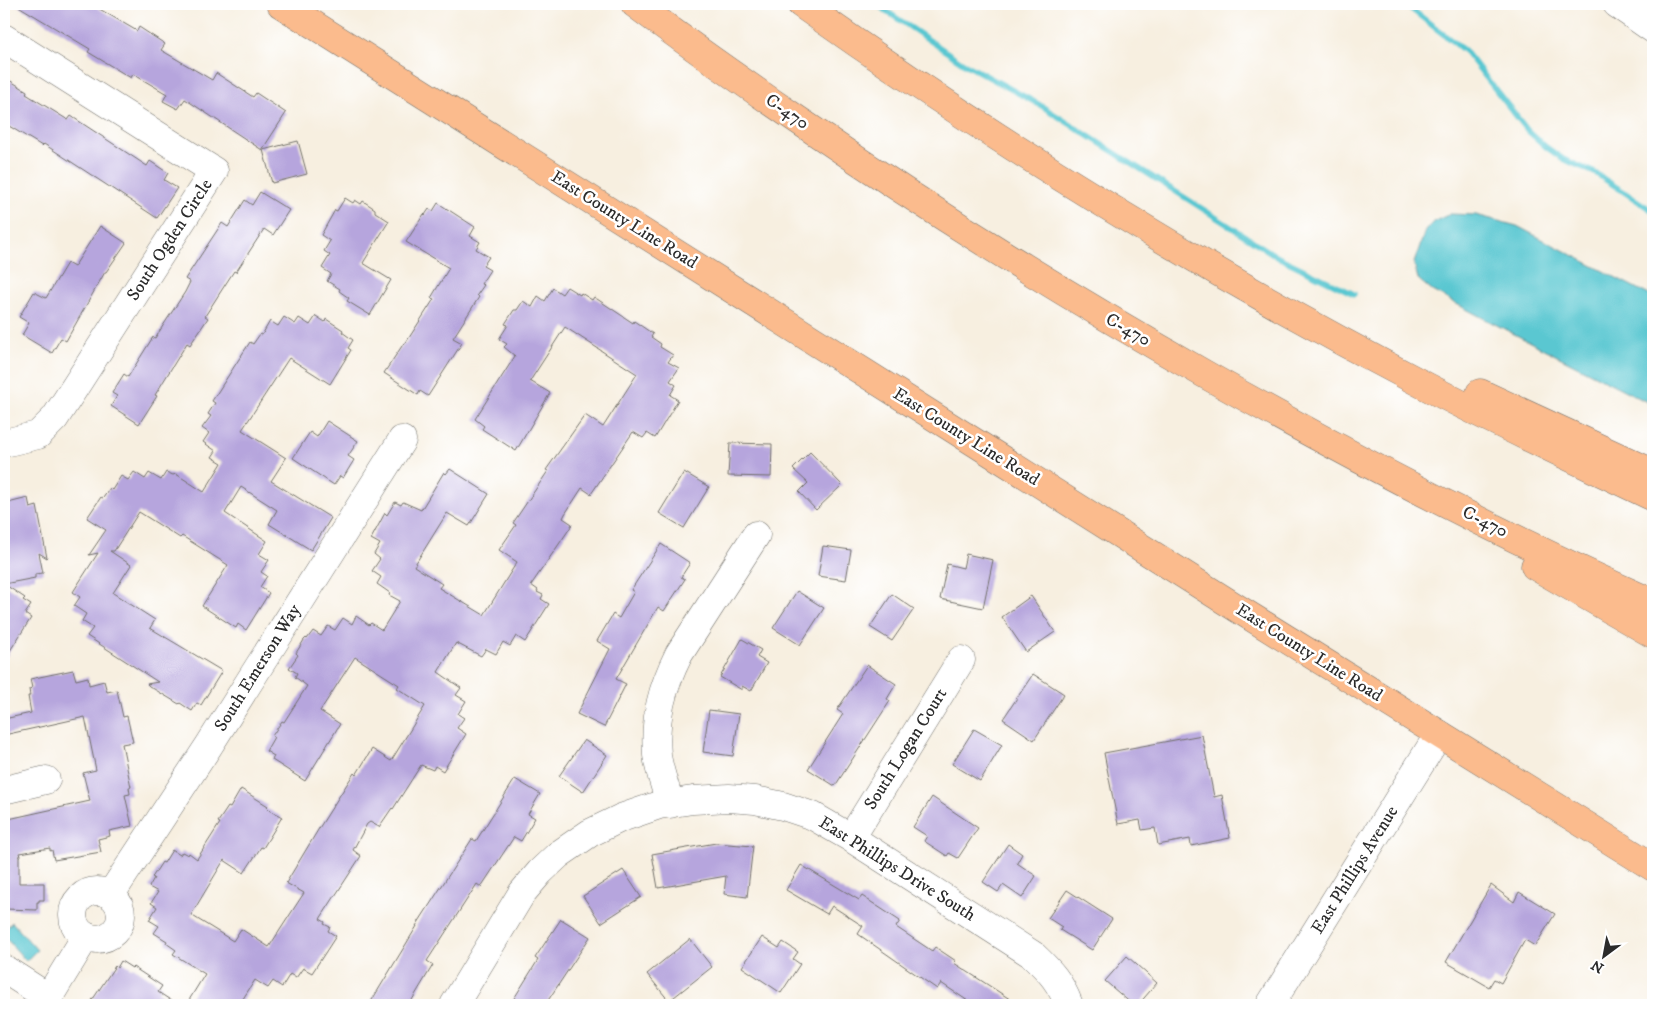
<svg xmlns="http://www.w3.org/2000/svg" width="1657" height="1009" viewBox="0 0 1657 1009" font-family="'IM FELL DW Pica',serif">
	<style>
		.water { fill: #5ac7d1; stroke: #42797e }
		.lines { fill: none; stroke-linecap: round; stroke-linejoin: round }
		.stream { stroke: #5ac7d1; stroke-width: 5.5 }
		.building { fill: #b6a5dd }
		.minor-casing { stroke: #72706a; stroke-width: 29 }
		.major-casing { stroke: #72706a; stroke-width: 29 }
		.highway-casing { stroke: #72706a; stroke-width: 29 }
		.minor { stroke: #fff; stroke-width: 28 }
		.major { stroke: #fbbb8d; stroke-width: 28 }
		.highway { stroke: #fbbb8d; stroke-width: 28 }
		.labels { text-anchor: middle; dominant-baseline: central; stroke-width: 5; stroke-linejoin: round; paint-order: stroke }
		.street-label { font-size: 18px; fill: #2b2b2b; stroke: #fff }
	</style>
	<rect width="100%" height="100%" fill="#fff"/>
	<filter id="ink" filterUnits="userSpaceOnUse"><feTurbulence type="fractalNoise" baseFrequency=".02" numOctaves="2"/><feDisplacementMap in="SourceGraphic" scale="10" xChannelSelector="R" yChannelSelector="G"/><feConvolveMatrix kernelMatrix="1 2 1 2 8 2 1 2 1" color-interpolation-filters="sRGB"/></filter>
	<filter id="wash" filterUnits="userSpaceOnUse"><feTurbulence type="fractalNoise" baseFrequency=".0096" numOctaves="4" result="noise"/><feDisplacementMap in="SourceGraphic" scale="20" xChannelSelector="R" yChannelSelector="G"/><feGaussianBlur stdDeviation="1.12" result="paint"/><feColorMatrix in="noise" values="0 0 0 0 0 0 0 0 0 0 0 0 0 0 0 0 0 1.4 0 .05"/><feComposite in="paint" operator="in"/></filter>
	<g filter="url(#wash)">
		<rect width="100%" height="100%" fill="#f7efe0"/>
		<path class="water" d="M 1450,214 L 1476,215 L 1517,226 L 1653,297 L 1653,405 L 1483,318 L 1432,291 L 1418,279 L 1414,263 L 1425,231 L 1433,222 Z
			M 12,922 L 37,950 L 26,961 L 4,936 L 4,931 Z"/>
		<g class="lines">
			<path class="stream" d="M 876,4 L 963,63 L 1040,105 L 1278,257 L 1354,294
				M 1405,4 L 1466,52 L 1528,131 L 1546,147 L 1563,159 L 1595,173 L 1653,211"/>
		</g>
		<g id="blocks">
			<path class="building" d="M 15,4 L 91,4 L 137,31 L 139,27 L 165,44 L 161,50 L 212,80 L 216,73 L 253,97 L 256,93 L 286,113 L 262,150 L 185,99 L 178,109 L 163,101 L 167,94 L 133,74 L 131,78 L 88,52 L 90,49 Z
				M 4,77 L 27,91 L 26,94 L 68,120 L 71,116 L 147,166 L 150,161 L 168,173 L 164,180 L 177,188 L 157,218 L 44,144 L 42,146 L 4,123 Z
				M 298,141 L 307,174 L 272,183 L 263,150 Z
				M 260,192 L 289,210 L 273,235 L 264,229 L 236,272 L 234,271 L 205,316 L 208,318 L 190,345 L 187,343 L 155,395 L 157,396 L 139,424 L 111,406 L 117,396 L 112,393 L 124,374 L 128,377 L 153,337 L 155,338 L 185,292 L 190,282 L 185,279 L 222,223 L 228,227 L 245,200 L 252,205 Z
				M 345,198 L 353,203 L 355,200 L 361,204 L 363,201 L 375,209 L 375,212 L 389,221 L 363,263 L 391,280 L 370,315 L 347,301 L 349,298 L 339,291 L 340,289 L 327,281 L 331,274 L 322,268 L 330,255 L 324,251 L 330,241 L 321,235 L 335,210 L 337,211 Z
				M 438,203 L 475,227 L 470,236 L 480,242 L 476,249 L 489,257 L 483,266 L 490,270 L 481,284 L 484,285 L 477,295 L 479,297 L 453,338 L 462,343 L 428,396 L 420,391 L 418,395 L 384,373 L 404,343 L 405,344 L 434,299 L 431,298 L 449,268 L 406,242 L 424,214 L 425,215 L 429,209 L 433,211 Z
				M 100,226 L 126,243 L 106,272 L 105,272 L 66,341 L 61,338 L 52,353 L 22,335 L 29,323 L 19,317 L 34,292 L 46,298 L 67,263 L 74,267 Z
				M 567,287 L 580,295 L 581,293 L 592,300 L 594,297 L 633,323 L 634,321 L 653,334 L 651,337 L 661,344 L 660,347 L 673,355 L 668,362 L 679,368 L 670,381 L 676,385 L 670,395 L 678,400 L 655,438 L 647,433 L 643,438 L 633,432 L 591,494 L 582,488 L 565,514 L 563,518 L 572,524 L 570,528 L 531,585 L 538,590 L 537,592 L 543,595 L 541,599 L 549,604 L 525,642 L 516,636 L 510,646 L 503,642 L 496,654 L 486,649 L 481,656 L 456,643 L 438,672 L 461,688 L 456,695 L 466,701 L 458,714 L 464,718 L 457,728 L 466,734 L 443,771 L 435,766 L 433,770 L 421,765 L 393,809 L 392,808 L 379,827 L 370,822 L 367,824 L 353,850 L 361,856 L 320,919 L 325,922 L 324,924 L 330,927 L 328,931 L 336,936 L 312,973 L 303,968 L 296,978 L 290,974 L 282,987 L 273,981 L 268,988 L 255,980 L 239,1005 L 186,1005 L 205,974 L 173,954 L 176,950 L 166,943 L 167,941 L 154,933 L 159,926 L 149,920 L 157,907 L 151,903 L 158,892 L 149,887 L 154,878 L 152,877 L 153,876 L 162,862 L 164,863 L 172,850 L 180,855 L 182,852 L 188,855 L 189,853 L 197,859 L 220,823 L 218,822 L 228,807 L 230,808 L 241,789 L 268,806 L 266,808 L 282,817 L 263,848 L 261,847 L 244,873 L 224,860 L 191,915 L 233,941 L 241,929 L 269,947 L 304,893 L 286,883 L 321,825 L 354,773 L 356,775 L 372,749 L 391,761 L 425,706 L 397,688 L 399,685 L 355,657 L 320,711 L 340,724 L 305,781 L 272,760 L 274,756 L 266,751 L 274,737 L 272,736 L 282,721 L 284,722 L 307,686 L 295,677 L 297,673 L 289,668 L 298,655 L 296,653 L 304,640 L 306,638 L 307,639 L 313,631 L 321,636 L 328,626 L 335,630 L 343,618 L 352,624 L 356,616 L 369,625 L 371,623 L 382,630 L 400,601 L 389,595 L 390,593 L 377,584 L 381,577 L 372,571 L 380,559 L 374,554 L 380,544 L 371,539 L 385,513 L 387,515 L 395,502 L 401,505 L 403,502 L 421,510 L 444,472 L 446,474 L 450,469 L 489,494 L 469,526 L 447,513 L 414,566 L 442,584 L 439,588 L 484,615 L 517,562 L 499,550 L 516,525 L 513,523 L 548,471 L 546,470 L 585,415 L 603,427 L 637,374 L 565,327 L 530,381 L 550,393 L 516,451 L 482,429 L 484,426 L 475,419 L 515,356 L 504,347 L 507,344 L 499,339 L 508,325 L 505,324 L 514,310 L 517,310 L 523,301 L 532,307 L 538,296 L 545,301 L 553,288 L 562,294 Z
				M 316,316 L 325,322 L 326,319 L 343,330 L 342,332 L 353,340 L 348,348 L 351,350 L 330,384 L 289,358 L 242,430 L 286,458 L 271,481 L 331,518 L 311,550 L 269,524 L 277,510 L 241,487 L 225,513 L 267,541 L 259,554 L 269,560 L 261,572 L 267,576 L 260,587 L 269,593 L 246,630 L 238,624 L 236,628 L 202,606 L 228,565 L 182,536 L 180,538 L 139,512 L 114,551 L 110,551 L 131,565 L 113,593 L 155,620 L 150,628 L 222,671 L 201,705 L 197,703 L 192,711 L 180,703 L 179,704 L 149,686 L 147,684 L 158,682 L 87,636 L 93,628 L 82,621 L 86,614 L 74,606 L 80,597 L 73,592 L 98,553 L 89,555 L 106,530 L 87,518 L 101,497 L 103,498 L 110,488 L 112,490 L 121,476 L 128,480 L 134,472 L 145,479 L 149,473 L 161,480 L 166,472 L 173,475 L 176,474 L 204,492 L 222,463 L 212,457 L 216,451 L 203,442 L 209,433 L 202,428 L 211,416 L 208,414 L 215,403 L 212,401 L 250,342 L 253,344 L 260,334 L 262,335 L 270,321 L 278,326 L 284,317 L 295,324 L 299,318 L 310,325 Z
				M 327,421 L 358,441 L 348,456 L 354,460 L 343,478 L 340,476 L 334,485 L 293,458 L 310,432 L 317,437 Z
				M 730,443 L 772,444 L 771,477 L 728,476 Z
				M 810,452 L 842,485 L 816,510 L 799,492 L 808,483 L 793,469 Z
				M 684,472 L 709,487 L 684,528 L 659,513 Z
				M 28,498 L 30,508 L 37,506 L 47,558 L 39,553 L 43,573 L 35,574 L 35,578 L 4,584 L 4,504 Z
				M 661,544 L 690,563 L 681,577 L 685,579 L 664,611 L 658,607 L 616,679 L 626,684 L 604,727 L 577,714 L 610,649 L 597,641 L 613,614 L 619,618 L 634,592 L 631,590 Z
				M 823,546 L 851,550 L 846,580 L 818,576 Z
				M 966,554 L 993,560 L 983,608 L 940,599 L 947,564 L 963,568 Z
				M 4,584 L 25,598 L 23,600 L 31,605 L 25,614 L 31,618 L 4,660 Z
				M 797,591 L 824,608 L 800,645 L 773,628 Z
				M 892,594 L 914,609 L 892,641 L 870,627 Z
				M 1031,596 L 1055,632 L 1026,652 L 1002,617 Z
				M 742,639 L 761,650 L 757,657 L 767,663 L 751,691 L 742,686 L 742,690 L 720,677 Z
				M 867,665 L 896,684 L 887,699 L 890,701 L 835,786 L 808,769 L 843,714 L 837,710 Z
				M 73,670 L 76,680 L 88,677 L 89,685 L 104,681 L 107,692 L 117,690 L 123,717 L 127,716 L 133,742 L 122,744 L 131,787 L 129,787 L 130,794 L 125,795 L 132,826 L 109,831 L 110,836 L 98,839 L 101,852 L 54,860 L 52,850 L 50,851 L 50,848 L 20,853 L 21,856 L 19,856 L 19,883 L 44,883 L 44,900 L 39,900 L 39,902 L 37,902 L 37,910 L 4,909 L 4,820 L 90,801 L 83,773 L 96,770 L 85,717 L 4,735 L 4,719 L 31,713 L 28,696 L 30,696 L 29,689 L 32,688 L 30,679 Z
				M 1033,674 L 1064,694 L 1034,740 L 1003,719 Z
				M 709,710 L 739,714 L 733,756 L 703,752 Z
				M 974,729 L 1002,745 L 980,781 L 952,764 Z
				M 1202,735 L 1214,797 L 1222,795 L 1230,838 L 1191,846 L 1190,839 L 1158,845 L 1155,828 L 1142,830 L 1140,820 L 1118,824 L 1104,753 Z
				M 584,740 L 607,755 L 583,792 L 559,776 Z
				M 515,779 L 540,794 L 528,814 L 535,818 L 521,841 L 514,837 L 481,887 L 477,884 L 427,961 L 433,965 L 409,1005 L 369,1005 L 417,926 L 416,926 L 472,839 L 476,841 Z
				M 932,797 L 978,828 L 958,858 L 949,853 L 947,856 L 924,841 L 927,836 L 913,827 Z
				M 716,843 L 753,846 L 747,897 L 724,894 L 726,876 L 658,888 L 652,854 Z
				M 1008,844 L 1022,854 L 1017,863 L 1036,876 L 1022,898 L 1003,885 L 998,892 L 983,882 Z
				M 801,865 L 859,900 L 862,896 L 900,921 L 896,927 L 932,951 L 935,947 L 956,961 L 954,963 L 1019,1005 L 974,1005 L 941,983 L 937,989 L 858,934 L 863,926 L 832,906 L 827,914 L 786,890 Z
				M 623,870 L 641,897 L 601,923 L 583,896 Z
				M 1491,885 L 1514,902 L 1519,892 L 1555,914 L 1535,946 L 1525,940 L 1501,983 L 1494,979 L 1489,987 L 1446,962 Z
				M 1067,890 L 1112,919 L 1092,950 L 1060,930 L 1062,927 L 1048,918 Z
				M 561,919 L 590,937 L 545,1005 L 510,1005 L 538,960 L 535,958 Z
				M 762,937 L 779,948 L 783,942 L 798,952 L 793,959 L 800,964 L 781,993 L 742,967 Z
				M 690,939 L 712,967 L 669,1001 L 647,974 Z
				M 1127,956 L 1157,983 L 1138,1005 L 1133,1005 L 1105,981 Z
				M 121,961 L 132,968 L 133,967 L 162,986 L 158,992 L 178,1005 L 89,1005 L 115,966 L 117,968 Z"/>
		</g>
	</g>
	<g filter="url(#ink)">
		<use href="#blocks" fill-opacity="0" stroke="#72706a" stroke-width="1"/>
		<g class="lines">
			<defs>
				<path id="minor" d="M 1617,4 L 1653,29
					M 4,38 L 214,171 L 55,418 L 38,435 L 4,443
					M 4,790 L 46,780
					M 670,804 C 666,788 659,771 657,755 C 654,717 662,688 679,654 L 756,535
					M 851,838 L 961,660
					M73 915a24 24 0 1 1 48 0a24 24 0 1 1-48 0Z
					M 111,894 L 208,747 L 402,440
					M 4,969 L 49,998
					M 44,1005 L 86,936
					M 454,1005 L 522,893 L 540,872 L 558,855 L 590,833 L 621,818 L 659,805 L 693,800 L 729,798 L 755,800 L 783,806 L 813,816 L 851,838 L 1033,955 C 1051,972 1060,982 1069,1005
					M 1270,1005 L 1439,734"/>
				<path id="major" d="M 281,4 L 1240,610 L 1653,867"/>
				<path id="highway" d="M 635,4 C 687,43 741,81 795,118 C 929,210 1067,296 1208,376 C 1353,458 1501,535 1653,603
					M 801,4 C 999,144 1207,272 1422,384 C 1498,424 1576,460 1653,497
					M 1480,393 L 1653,473
					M 1535,566 L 1653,634"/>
			</defs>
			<use href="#minor" class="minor-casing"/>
			<use href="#major" class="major-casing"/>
			<use href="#highway" class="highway-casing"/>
			<use href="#minor" class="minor"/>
			<use href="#major" class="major"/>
			<use href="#highway" class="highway"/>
		</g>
	</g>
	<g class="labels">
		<g class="street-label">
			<text transform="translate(787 112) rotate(35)">C-470</text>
			<text transform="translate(624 220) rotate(32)">East County Line Road</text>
			<text transform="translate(170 240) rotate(-57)">South Ogden Circle</text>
			<text transform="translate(1128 330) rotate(30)">C-470</text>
			<text transform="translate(966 437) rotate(32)">East County Line Road</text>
			<text transform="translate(1485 522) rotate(27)">C-470</text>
			<text transform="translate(1309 653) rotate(32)">East County Line Road</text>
			<text transform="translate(258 668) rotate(-58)">South Emerson Way</text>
			<text transform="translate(906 749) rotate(-58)">South Logan Court</text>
			<text transform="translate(897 869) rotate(32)">East Phillips Drive South</text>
			<text transform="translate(1355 870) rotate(-58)">East Phillips Avenue</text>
		</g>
	</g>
	<rect width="1657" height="1009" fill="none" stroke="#fff" stroke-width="20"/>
	<g transform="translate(1604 956) rotate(212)" stroke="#ffffff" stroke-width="4" paint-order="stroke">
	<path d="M0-4L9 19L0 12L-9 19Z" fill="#2b2b2b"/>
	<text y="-8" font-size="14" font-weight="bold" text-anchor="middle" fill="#2b2b2b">N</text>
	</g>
</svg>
